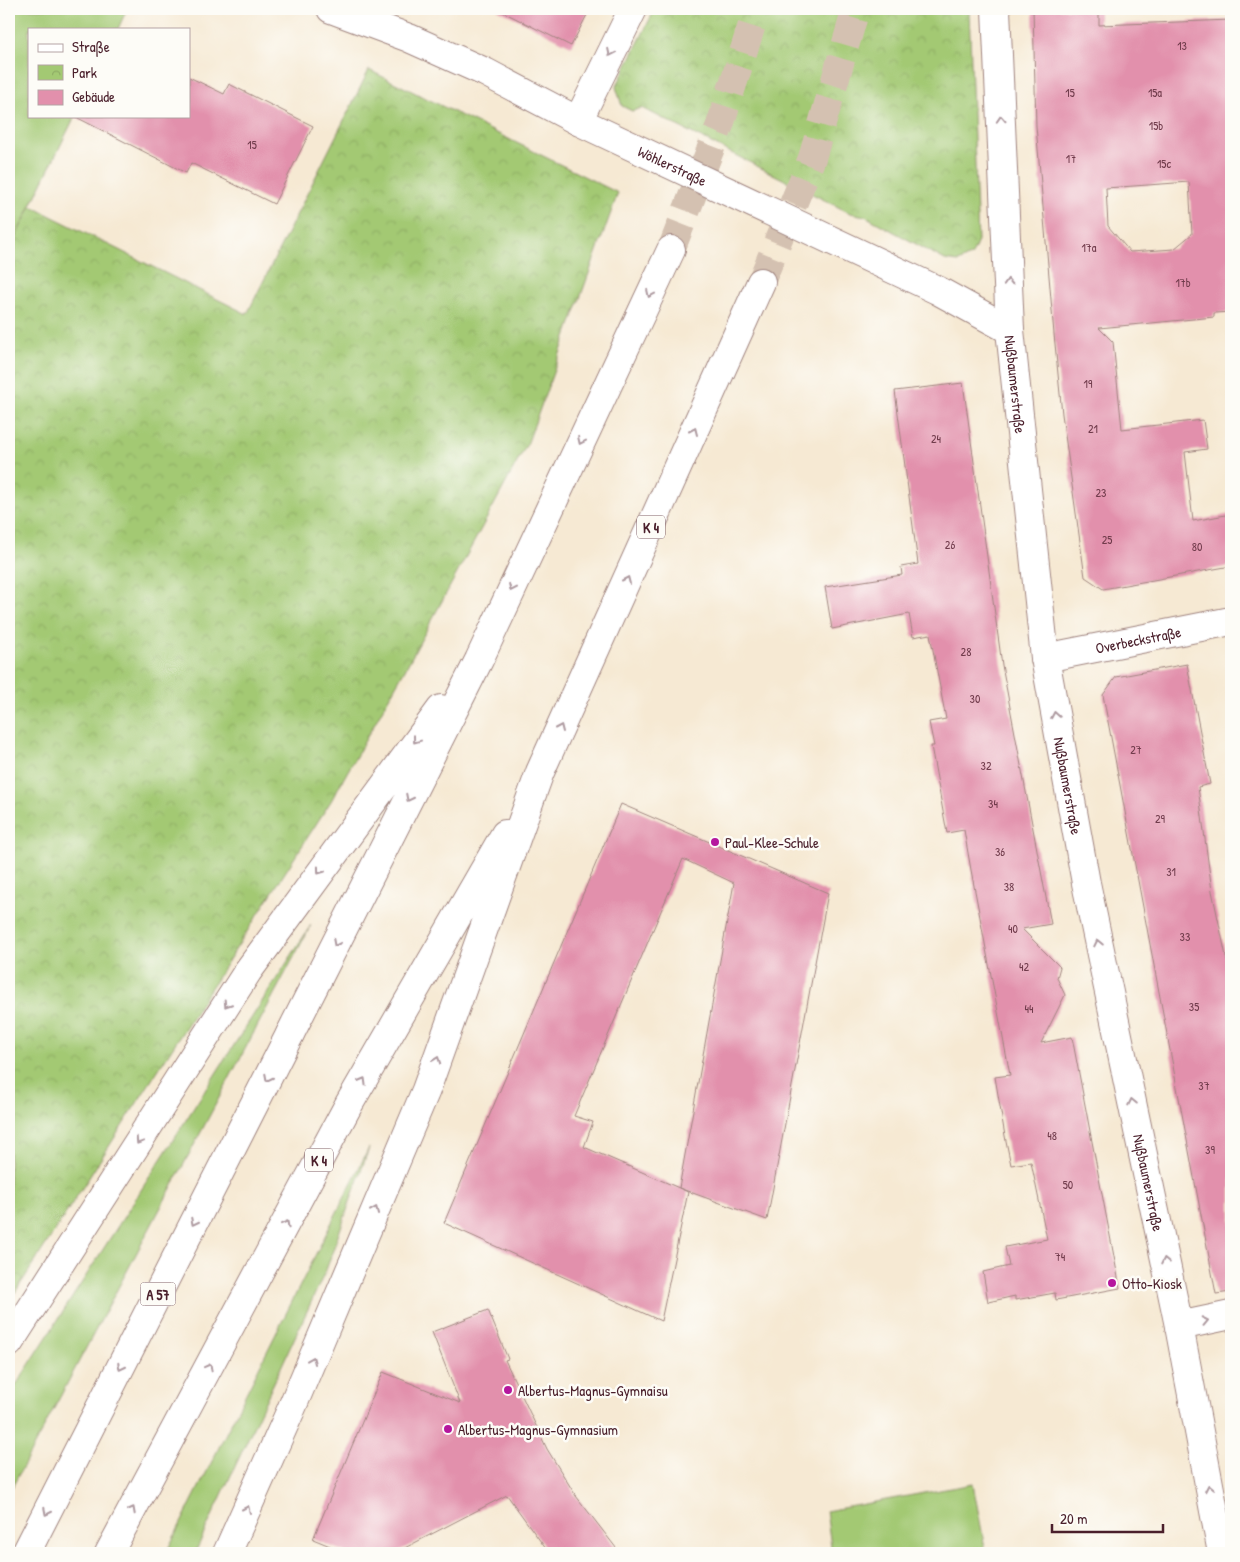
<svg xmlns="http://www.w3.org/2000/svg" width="1240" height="1562" viewBox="0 0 1240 1562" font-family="'Patrick Hand',sans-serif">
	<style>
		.grass { fill: #a3c973; stroke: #76744f }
		.park { fill: url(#park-crowns); stroke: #76744f }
		.building { fill: #e290ac; fill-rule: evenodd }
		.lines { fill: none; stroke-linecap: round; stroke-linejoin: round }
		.trunk-tunnel { stroke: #d4c1b1; stroke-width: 28; stroke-dasharray: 28 14; stroke-linecap: butt }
		.minor-casing { stroke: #a0847f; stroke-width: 30 }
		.trunk-casing { stroke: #a0847f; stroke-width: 30 }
		.motorway-casing { stroke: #a0847f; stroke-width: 30 }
		.minor { stroke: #fff; stroke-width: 28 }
		.trunk { stroke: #fff; stroke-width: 28 }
		.motorway { stroke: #fff; stroke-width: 28 }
		.oneway { stroke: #ae9aa0 }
		.poi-dot { fill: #b5179e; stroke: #fdfcf7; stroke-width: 2 }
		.labels { text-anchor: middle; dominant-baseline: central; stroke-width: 5; stroke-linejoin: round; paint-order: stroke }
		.number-label { font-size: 12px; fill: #703b4b }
		.shield { fill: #fdfcf7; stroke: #806168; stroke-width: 1 }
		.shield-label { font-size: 14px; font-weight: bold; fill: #4a1f2b }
		.street-label { font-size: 15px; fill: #4a1f2b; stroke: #fdfcf7 }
		.poi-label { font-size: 15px; fill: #4a1f2b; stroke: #fdfcf7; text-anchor: start }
	</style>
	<defs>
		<pattern id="park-crowns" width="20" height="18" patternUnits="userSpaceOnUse" patternTransform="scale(1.25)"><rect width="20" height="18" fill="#a3c973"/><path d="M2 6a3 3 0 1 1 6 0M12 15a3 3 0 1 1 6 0" fill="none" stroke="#8eac64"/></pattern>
	</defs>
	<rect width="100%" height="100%" fill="#fdfcf7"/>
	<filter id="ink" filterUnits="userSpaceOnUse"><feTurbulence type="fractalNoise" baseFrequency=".02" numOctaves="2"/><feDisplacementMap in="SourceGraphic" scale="10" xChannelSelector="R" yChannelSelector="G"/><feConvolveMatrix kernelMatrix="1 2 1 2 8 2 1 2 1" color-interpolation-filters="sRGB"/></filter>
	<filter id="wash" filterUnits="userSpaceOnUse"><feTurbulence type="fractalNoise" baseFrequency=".0096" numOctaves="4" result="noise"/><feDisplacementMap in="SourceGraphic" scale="20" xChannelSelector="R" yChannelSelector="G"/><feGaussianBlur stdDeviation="1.12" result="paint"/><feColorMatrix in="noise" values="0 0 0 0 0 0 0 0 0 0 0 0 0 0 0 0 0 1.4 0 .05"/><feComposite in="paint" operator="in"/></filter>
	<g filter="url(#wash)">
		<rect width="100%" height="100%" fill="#f6e9d3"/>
		<path class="grass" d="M 9,9 L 127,9 L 118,29 L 29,29 L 29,116 L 75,116 L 9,250 Z
			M 311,925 L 9,1493 L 9,1396 Z
			M 369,1148 L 326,1270 L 195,1553 L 166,1553 Z
			M 973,1484 L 986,1553 L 832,1553 L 826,1511 Z"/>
		<path class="park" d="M 655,9 L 969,9 L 978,241 L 972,255 L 958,262 L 945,260 L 865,216 L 850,213 L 642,108 L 632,111 L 622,106 L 616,87 Z
			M 369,70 L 618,193 L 528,442 L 408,664 L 331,801 L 9,1302 L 9,250 L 31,206 L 247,314 Z"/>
		<g id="blocks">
			<path class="building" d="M 497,9 L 590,9 L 571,46 Z
				M 1033,9 L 1099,9 L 1099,25 L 1231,20 L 1231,312 L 1214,313 L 1214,317 L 1099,328 L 1113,342 L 1122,429 L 1203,420 L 1207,449 L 1185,452 L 1193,521 L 1231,514 L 1231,566 L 1103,589 L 1085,577 L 1062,414 L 1054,334 L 1036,126 ZM 1189,182 L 1192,234 L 1174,249 L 1130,252 L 1108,226 L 1106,188 Z
				M 189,77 L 224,94 L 229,84 L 313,126 L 274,204 L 191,163 L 186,173 L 74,116 L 189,116 Z
				M 963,383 L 1002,665 L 1051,924 L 1022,929 L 1060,967 L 1057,978 L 1065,995 L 1041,1043 L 1072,1037 L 1120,1288 L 1056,1300 L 1055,1293 L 1015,1300 L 1015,1296 L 988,1302 L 983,1272 L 1009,1266 L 1005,1247 L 1047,1239 L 1031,1162 L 1011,1165 L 1005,1136 L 995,1077 L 1010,1075 L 971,870 L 964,830 L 947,833 L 931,746 L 934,746 L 929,722 L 946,719 L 930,634 L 913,637 L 909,614 L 832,629 L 825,587 L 902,575 L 901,567 L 918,564 L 895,391 Z
				M 1187,664 L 1210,784 L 1198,787 L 1212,891 L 1227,961 L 1231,960 L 1231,1292 L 1216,1294 L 1103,695 L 1116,677 Z
				M 621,804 L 828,893 L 767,1220 L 679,1188 L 688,1192 L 661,1321 L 444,1223 ZM 683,859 L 734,883 L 679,1188 L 584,1147 L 593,1122 L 574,1116 Z
				M 488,1310 L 508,1359 L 505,1360 L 547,1449 L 576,1496 L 620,1553 L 549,1553 L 507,1495 L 395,1553 L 347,1553 L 313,1539 L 383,1372 L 460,1403 L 432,1332 Z"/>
		</g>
	</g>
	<g filter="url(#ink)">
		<use href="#blocks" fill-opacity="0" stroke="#a0847f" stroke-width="1"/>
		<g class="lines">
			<path class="trunk-tunnel" d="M 671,250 L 720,125 L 757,9
				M 761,282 L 812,158 L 856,9"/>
			<defs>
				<g id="minor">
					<path id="s1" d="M 331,9 L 409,38 L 485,72 L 578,121 L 937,290 L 1010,330"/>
					<path id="s2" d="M 996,9 L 1010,330 L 1045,658 L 1086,883 L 1179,1326 L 1222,1553"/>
					<path d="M 578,121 L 633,9"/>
					<path id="s3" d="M 1045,658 L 1231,621"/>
					<path d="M 1179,1326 L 1231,1315"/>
				</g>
				<path id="trunk" d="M 290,1034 L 479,660 L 671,250
					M 9,1343 L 248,971 L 441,709
					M 109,1553 L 349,1104 L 505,834
					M 227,1553 L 290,1412 L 426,1090 L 540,772 L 761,282"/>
				<path id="motorway" d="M 26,1553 L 290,1034"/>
			</defs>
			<use href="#minor" class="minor-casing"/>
			<use href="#trunk" class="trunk-casing"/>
			<use href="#motorway" class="motorway-casing"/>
			<use href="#minor" class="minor"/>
			<use href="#trunk" class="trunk"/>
			<use href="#motorway" class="motorway"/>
		</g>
		<defs><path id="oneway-chevron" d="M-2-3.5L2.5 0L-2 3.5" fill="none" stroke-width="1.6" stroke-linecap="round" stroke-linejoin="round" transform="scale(1.25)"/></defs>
		<g class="oneway">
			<use href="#oneway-chevron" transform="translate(611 53) rotate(116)"/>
			<use href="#oneway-chevron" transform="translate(1001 119) rotate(-93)"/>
			<use href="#oneway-chevron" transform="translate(1008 282) rotate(-93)"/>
			<use href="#oneway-chevron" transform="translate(650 294) rotate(115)"/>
			<use href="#oneway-chevron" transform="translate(694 431) rotate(-66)"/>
			<use href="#oneway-chevron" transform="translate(581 441) rotate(115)"/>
			<use href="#oneway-chevron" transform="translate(627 580) rotate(-66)"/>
			<use href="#oneway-chevron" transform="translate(512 588) rotate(115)"/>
			<use href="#oneway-chevron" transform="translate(1055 715) rotate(-100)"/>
			<use href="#oneway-chevron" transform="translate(560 728) rotate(-66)"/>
			<use href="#oneway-chevron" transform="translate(416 740) rotate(127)"/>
			<use href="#oneway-chevron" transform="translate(409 798) rotate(117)"/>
			<use href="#oneway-chevron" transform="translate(320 871) rotate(126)"/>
			<use href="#oneway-chevron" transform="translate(336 943) rotate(117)"/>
			<use href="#oneway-chevron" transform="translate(1098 943) rotate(-102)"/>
			<use href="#oneway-chevron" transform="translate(227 1004) rotate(123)"/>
			<use href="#oneway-chevron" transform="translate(437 1060) rotate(-70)"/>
			<use href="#oneway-chevron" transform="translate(268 1078) rotate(117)"/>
			<use href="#oneway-chevron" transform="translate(363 1081) rotate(-60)"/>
			<use href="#oneway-chevron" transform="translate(1132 1102) rotate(-102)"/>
			<use href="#oneway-chevron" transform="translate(139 1141) rotate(123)"/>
			<use href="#oneway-chevron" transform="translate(375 1210) rotate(-67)"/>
			<use href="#oneway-chevron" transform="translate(194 1222) rotate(117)"/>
			<use href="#oneway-chevron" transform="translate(286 1224) rotate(-62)"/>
			<use href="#oneway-chevron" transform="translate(1165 1261) rotate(-102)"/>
			<use href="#oneway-chevron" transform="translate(1205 1321) rotate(-12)"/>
			<use href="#oneway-chevron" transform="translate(312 1360) rotate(-67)"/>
			<use href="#oneway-chevron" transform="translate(121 1367) rotate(117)"/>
			<use href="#oneway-chevron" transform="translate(209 1367) rotate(-62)"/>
			<use href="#oneway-chevron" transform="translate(1209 1488) rotate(-101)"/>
			<use href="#oneway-chevron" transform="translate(247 1509) rotate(-66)"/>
			<use href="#oneway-chevron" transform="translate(132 1510) rotate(-62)"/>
			<use href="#oneway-chevron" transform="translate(47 1512) rotate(117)"/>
		</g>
	</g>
	<g class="poi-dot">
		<circle cx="715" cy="842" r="5"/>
		<circle cx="1112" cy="1283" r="5"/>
		<circle cx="508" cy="1390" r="5"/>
		<circle cx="448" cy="1429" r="5"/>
	</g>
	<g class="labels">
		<g class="number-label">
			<text x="1182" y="45">13</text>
			<text x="1070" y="92">15</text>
			<text x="1155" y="92">15a</text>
			<text x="1156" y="125">15b</text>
			<text x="252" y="144">15</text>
			<text x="1071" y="158">17</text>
			<text x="1164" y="163">15c</text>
			<text x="1089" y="247">17a</text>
			<text x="1183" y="282">17b</text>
			<text x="1088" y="383">19</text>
			<text x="1093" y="428">21</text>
			<text x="936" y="438">24</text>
			<text x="1101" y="492">23</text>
			<text x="1107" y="539">25</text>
			<text x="950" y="544">26</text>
			<text x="1197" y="546">80</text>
			<text x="966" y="651">28</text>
			<text x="975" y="698">30</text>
			<text x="1136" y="749">27</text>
			<text x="986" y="765">32</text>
			<text x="993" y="803">34</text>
			<text x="1160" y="818">29</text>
			<text x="1000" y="851">36</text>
			<text x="1171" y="871">31</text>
			<text x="1009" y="886">38</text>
			<text x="1013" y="928">40</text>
			<text x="1185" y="936">33</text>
			<text x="1024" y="966">42</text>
			<text x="1194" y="1006">35</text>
			<text x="1029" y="1008">44</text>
			<text x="1204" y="1085">37</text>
			<text x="1052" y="1135">48</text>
			<text x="1210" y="1149">39</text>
			<text x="1068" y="1184">50</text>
			<text x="1060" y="1256">74</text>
		</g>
		<g class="shield">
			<rect x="637" y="515.5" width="28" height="23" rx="4"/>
			<rect x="305" y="1148.5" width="28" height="23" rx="4"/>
			<rect x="140.5" y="1282.5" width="35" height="23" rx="4"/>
		</g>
		<g class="shield-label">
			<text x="651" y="527">K 4</text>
			<text x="319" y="1160">K 4</text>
			<text x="158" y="1294">A 57</text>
		</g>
		<g class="street-label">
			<text stroke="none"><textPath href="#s1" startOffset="376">Wöhlerstraße</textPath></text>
			<text stroke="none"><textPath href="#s2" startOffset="376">Nußbaumerstraße</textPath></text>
			<text stroke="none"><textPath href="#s3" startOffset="95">Overbeckstraße</textPath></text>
			<text stroke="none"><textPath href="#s2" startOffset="781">Nußbaumerstraße</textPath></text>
			<text stroke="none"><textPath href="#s2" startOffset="1186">Nußbaumerstraße</textPath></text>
		</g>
		<g class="poi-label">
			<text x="725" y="842">Paul-Klee-Schule</text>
			<text x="1122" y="1283">Otto-Kiosk</text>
			<text x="518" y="1390">Albertus-Magnus-Gymnaisu</text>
			<text x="458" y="1429">Albertus-Magnus-Gymnasium</text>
		</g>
	</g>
	<rect width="1240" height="1562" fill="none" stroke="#fdfcf7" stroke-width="30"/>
	<rect x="28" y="28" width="162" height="90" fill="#fdfcf7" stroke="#b5a4a5"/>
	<rect x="38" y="44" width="25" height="8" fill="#ffffff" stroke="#b5a4a5"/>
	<text x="72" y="52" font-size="15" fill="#4a1f2b">Straße</text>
	<rect x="38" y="65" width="25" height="15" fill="url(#park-crowns)" stroke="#b5a4a5"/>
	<text x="72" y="78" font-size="15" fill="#4a1f2b">Park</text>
	<rect x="38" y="90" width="25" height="15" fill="#e290ac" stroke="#b5a4a5"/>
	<text x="72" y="102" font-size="15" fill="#4a1f2b">Gebäude</text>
	<path d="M1052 1524v8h111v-8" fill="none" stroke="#4a1f2b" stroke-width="2.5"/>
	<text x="1060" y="1524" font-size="15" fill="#4a1f2b" stroke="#fdfcf7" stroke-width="4" paint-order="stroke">20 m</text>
</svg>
